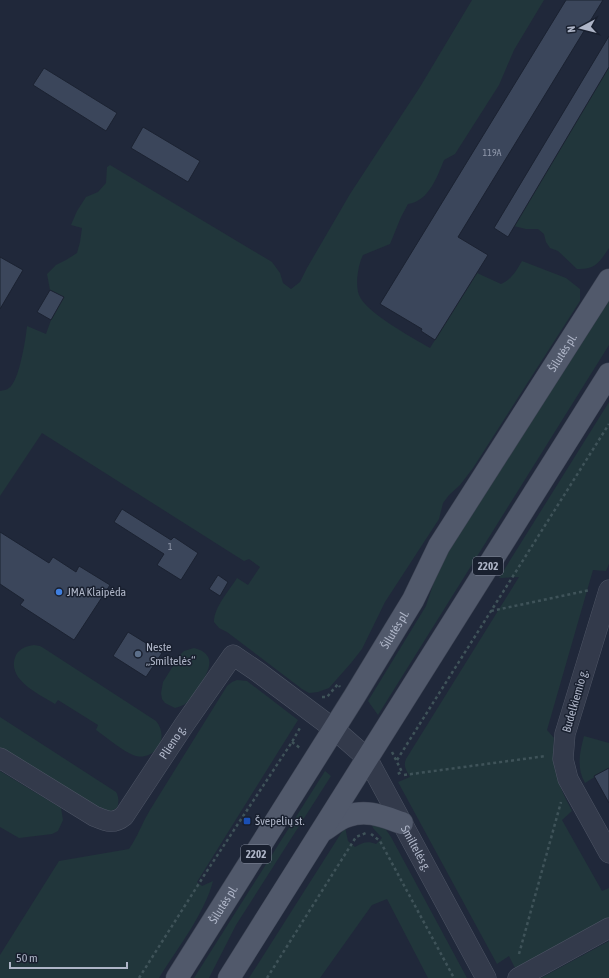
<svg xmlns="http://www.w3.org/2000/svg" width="609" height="978" viewBox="0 0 609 978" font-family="'Asap Condensed',sans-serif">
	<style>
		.green { fill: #21363b }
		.building { fill: #3b465b; stroke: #1b2231 }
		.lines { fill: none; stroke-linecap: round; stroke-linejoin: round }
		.minor-casing { stroke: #4e5565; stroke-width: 21 }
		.major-casing { stroke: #3d4454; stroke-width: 23 }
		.path { stroke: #3f5359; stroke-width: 2.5; stroke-dasharray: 3 3; stroke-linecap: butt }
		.minor { stroke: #333a4b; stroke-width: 20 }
		.major { stroke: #51596b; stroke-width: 22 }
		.shop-dot { fill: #3f7fe0; stroke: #19202f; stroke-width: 1.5 }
		.service-dot { fill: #5c6f8a; stroke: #19202f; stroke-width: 1.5 }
		.transit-dot { fill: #1a4fb4; stroke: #19202f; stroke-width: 1.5 }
		.labels { text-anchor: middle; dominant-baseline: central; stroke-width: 3; stroke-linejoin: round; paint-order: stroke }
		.number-label { font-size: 10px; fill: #9199ac }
		.shield { fill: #19202f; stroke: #818899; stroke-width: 1 }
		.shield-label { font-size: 11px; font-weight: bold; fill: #aeb5c7 }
		.street-label { font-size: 12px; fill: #aeb5c7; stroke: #19202f }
		.poi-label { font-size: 12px; fill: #aeb5c7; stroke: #19202f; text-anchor: start }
	</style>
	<rect width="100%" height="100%" fill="#20283a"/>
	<path class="green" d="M 472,0 L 544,0 L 514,50 L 499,85 L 455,154 L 444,160 C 437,177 429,201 408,204 L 401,217 L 390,244 L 363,255 C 358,265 355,284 359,295 C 366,313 413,338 430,348 L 477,273 L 501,284 C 512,279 516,271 522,261 L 566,278 L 580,289 L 580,301 L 473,468 L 460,485 L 449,495 L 443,503 L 439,519 L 385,602 L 362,649 L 351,663 L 329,688 L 318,692 L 309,693 L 302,689 L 227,632 L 219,628 L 214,622 C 214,607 229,591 237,578 L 248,585 L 260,567 L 249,559 L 244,561 L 42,433 L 0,496 L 0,391 C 3,390 7,390 9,388 C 19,382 26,338 27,326 L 46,334 L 51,320 L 63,297 L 50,290 L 47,274 L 56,265 L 66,260 L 77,253 L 80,242 L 82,228 L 71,225 L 77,211 L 86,197 L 98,192 L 106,183 L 107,167 L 110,165 L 272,262 L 280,273 L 283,283 L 291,289 L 300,282 L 307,268 L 350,194 L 420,87 Z
		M 609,67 L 609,248 C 600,261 596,270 577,269 L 558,251 L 550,248 L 546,242 L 544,234 L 538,229 L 526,229 L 514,226 Z
		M 609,296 L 609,345 L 378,715 L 368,701 L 426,606 L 443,555 Z
		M 609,402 L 609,564 L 606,571 L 593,570 L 547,730 L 554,738 C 551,769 558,784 572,811 L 562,820 L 602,891 L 609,888 L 609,918 L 515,968 L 509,956 L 497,964 L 398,782 L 410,777 C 406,770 403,766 406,759 L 519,577 L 499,578 Z
		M 34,645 L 40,646 L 45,649 L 156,721 C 171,739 153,763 133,755 C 123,751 106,737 96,730 L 98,725 L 58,700 L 55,704 C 39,694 5,679 16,655 C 20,648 27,646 34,645 Z
		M 194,648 C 218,654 209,671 200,685 C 194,696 189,705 175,708 L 165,703 L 162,699 L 161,693 L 163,682 L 180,655 L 184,651 Z
		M 237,680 L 247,681 L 298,720 L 197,882 L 202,886 L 213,881 C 205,913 177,949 159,978 L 0,978 L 0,955 L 59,861 L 129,849 C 138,836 142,823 150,810 L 227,686 L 232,682 Z
		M 0,717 L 116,792 C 119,797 119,802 117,808 L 109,812 L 104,811 L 0,749 Z
		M 584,736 L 609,743 L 609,768 L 585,783 C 576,767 580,752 584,736 Z
		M 0,771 L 61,808 L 63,820 L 58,831 L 52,834 L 19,838 L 0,827 Z
		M 325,771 L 331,776 L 236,925 L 209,978 L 194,978 Z
		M 370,819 L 380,821 L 391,837 L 467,978 L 428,978 L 387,899 L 372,905 L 320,978 L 249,978 L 345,827 L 348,841 L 355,847 C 363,842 368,841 376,844 L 382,838 L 373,828 Z
		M 609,941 L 609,978 L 541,978 Z"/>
	<path class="building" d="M 566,0 L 603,0 L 458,237 L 488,255 L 435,340 L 421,331 L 422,329 L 380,304 Z
		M 609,36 L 609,67 L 508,237 L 494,228 Z
		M 44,68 L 117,113 L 106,131 L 33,85 Z
		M 143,127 L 200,161 L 188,182 L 131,148 Z
		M 0,257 L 23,270 L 0,309 Z
		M 50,290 L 64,297 L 51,320 L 37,312 Z
		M 122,509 L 171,540 L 174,537 L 198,553 L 181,580 L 157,565 L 164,554 L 114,522 Z
		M 0,532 L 49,563 L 53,557 L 76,572 L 79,566 L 110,585 L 74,640 L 20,605 L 24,600 L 0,584 Z
		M 218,575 L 228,582 L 220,596 L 209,589 Z
		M 128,632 L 162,653 L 146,677 L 113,656 Z
		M 609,768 L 609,803 L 594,776 Z"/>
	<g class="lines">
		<defs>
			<g id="minor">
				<path d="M 609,590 L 565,734 L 563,759 L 568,779 L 609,853"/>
				<path id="s1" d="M 0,758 L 94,816 C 106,821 113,825 124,816 L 184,725 L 233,655 L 258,672 L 334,729 L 367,758 L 486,978"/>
				<path d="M 518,978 L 609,928"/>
			</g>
			<g id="major">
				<path d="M 324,830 C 331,826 339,818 348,816 C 367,809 384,817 402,823"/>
				<path id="s2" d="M 177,978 L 354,697 L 413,600 L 439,546 L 609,280"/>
				<path d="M 229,978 L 609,374"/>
			</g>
		</defs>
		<use href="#minor" class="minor-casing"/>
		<use href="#major" class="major-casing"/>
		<path class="path" d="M 491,611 L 590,590
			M 322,697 L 327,697 L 338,684 L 340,687
			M 292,742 L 300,748
			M 392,752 L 402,772 L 395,775
			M 397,760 L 609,424
			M 404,775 L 546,756
			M 371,834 L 380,841 L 454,978
			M 519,954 L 561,802
			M 139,978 L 205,874 L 292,742 L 301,726
			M 267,978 L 356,837 L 366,833"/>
		<use href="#minor" class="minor"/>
		<use href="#major" class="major"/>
	</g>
	<circle class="shop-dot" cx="59" cy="592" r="4"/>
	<circle class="service-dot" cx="138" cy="654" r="4"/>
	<rect class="transit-dot" x="243" y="817" width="8" height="8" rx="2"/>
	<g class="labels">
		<g class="number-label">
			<text x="492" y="152">119A</text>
			<text x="170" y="546">1</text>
		</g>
		<g class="shield">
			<rect x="473" y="557" width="30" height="18" rx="3"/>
			<rect x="241" y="845" width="30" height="18" rx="3"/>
		</g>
		<g class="shield-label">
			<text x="488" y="566">2202</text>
			<text x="256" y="854">2202</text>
		</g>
		<g class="street-label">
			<text stroke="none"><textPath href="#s2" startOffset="735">Šilutės pl.</textPath></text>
			<text stroke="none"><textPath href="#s2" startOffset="411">Šilutės pl.</textPath></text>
			<text transform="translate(575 701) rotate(-74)">Budelkiemio g.</text>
			<text stroke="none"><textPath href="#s1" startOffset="231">Plieno g.</textPath></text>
			<text stroke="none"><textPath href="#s1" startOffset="609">Smiltelės g.</textPath></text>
			<text stroke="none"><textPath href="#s2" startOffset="87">Šilutės pl.</textPath></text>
		</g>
		<g class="poi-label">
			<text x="67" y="592">JMA Klaipėda</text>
			<text x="146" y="647">Neste<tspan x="146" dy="14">„Smiltelės“</tspan></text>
			<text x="255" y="821">Švepelių st.</text>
		</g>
	</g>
	<g transform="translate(581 28) rotate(263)" stroke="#19202f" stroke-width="3" paint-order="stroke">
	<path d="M0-3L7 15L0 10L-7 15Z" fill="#aeb5c7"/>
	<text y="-6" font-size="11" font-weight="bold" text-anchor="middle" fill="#aeb5c7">N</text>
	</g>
	<path d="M10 962v6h117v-6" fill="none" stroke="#aeb5c7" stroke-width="2"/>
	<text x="16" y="962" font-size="12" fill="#aeb5c7" stroke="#19202f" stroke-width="3" paint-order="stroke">50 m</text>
</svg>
